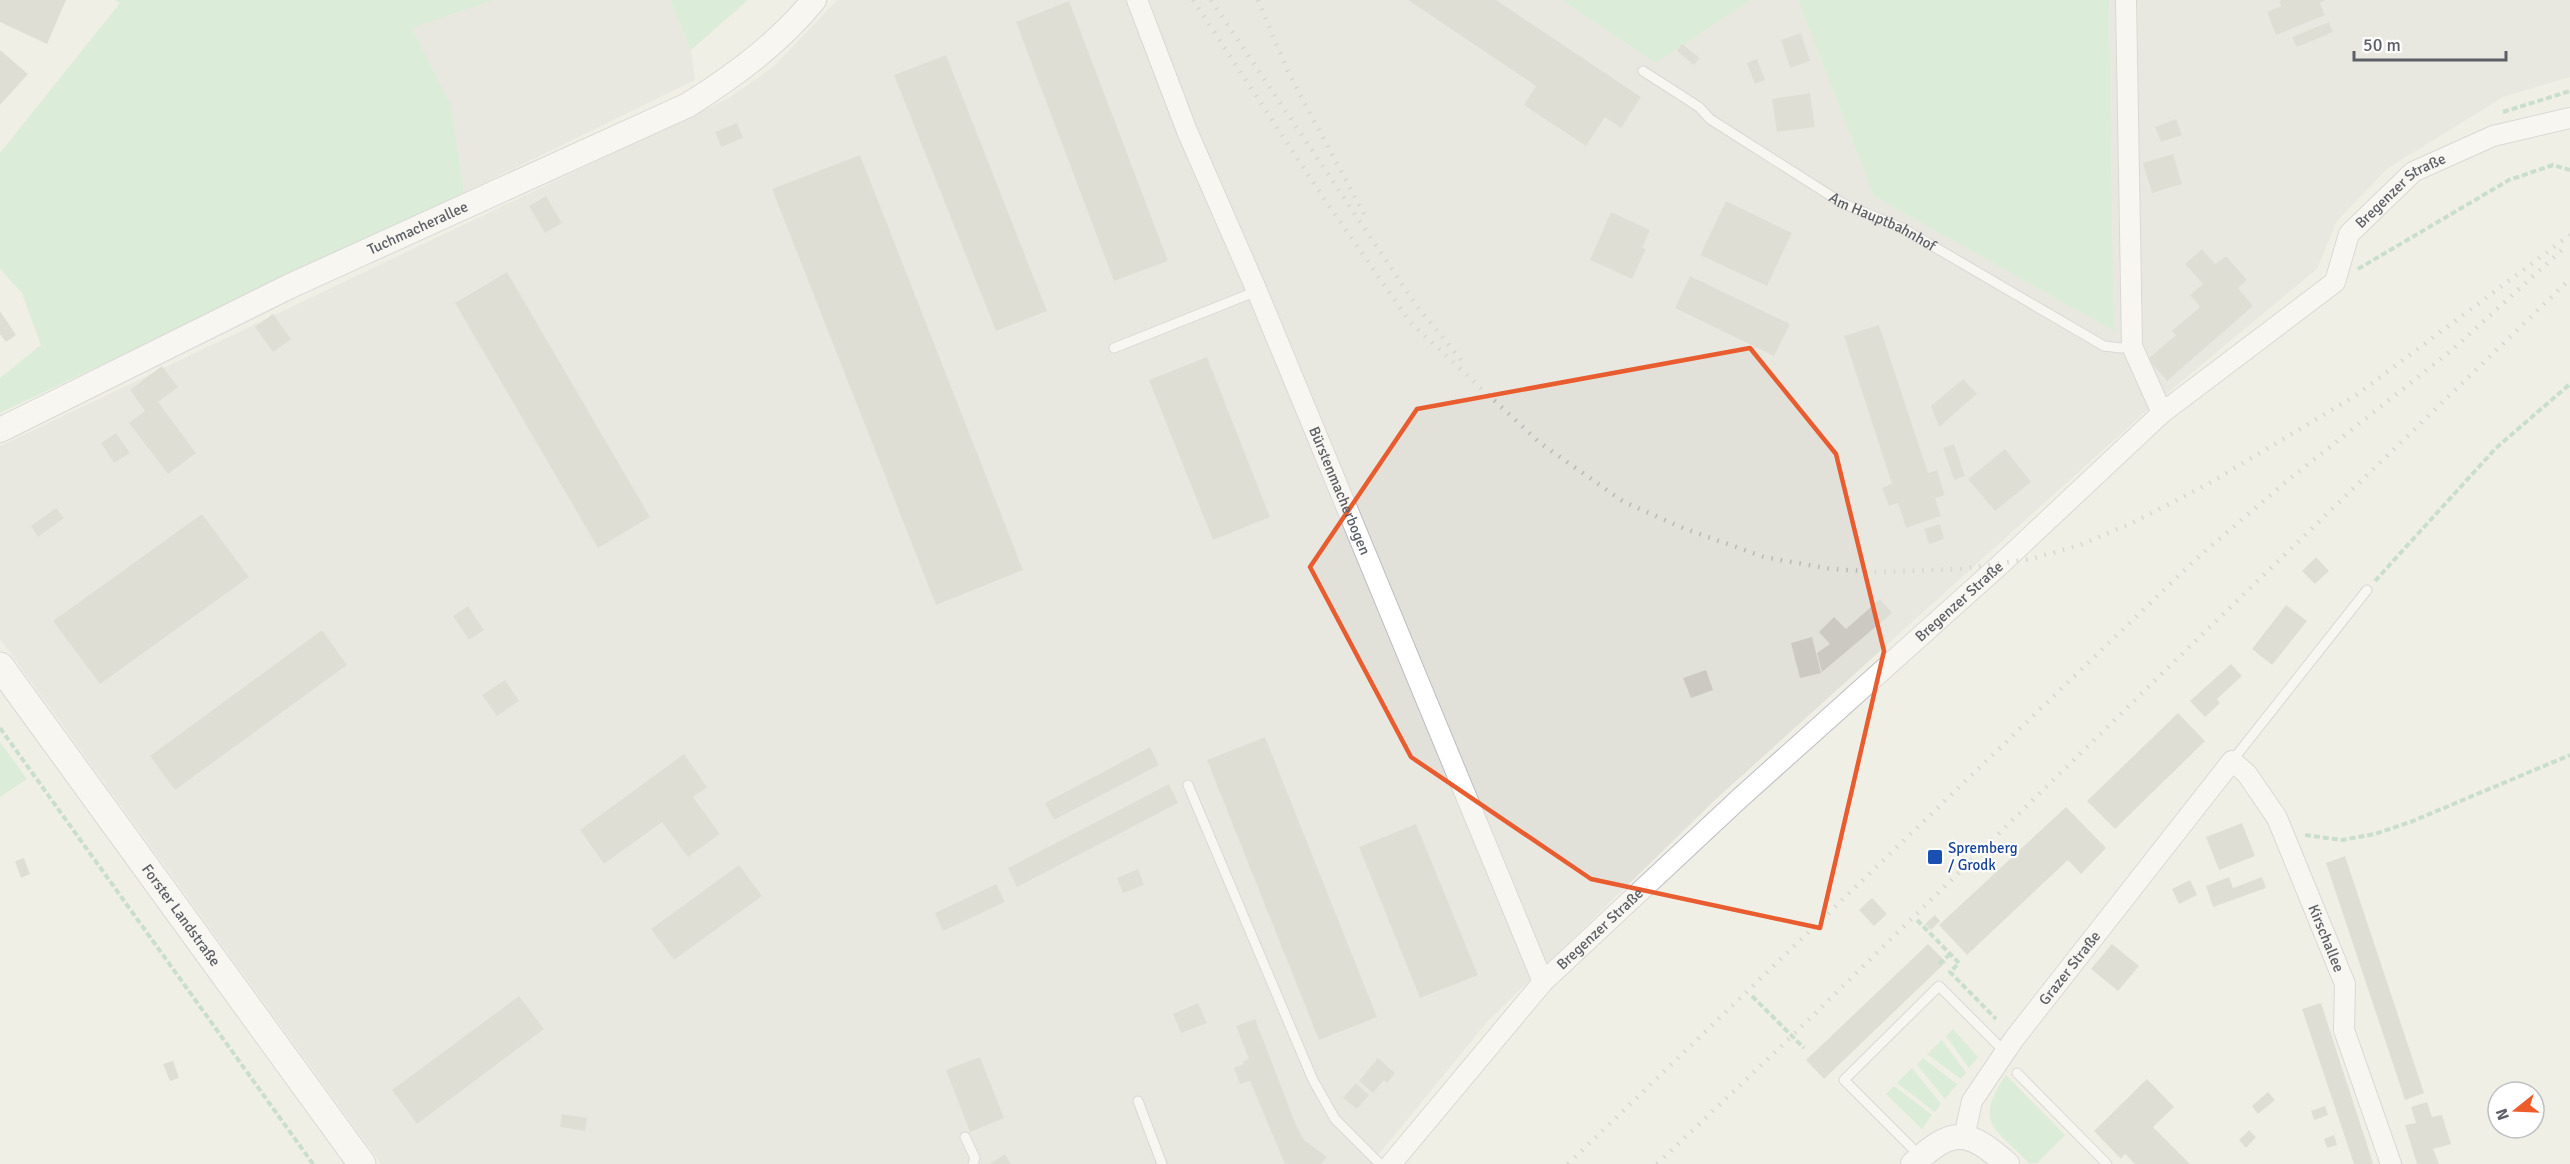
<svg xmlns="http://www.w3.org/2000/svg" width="2570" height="1164" viewBox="0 0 2570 1164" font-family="Signika,sans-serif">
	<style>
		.industrial { fill: #e1e0d9 }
		.green { fill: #c1e8c7 }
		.building { fill: #cbc9c2 }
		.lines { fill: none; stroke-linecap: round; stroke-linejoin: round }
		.service-casing { stroke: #bcbdc4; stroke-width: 11 }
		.minor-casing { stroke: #bcbdc4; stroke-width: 22 }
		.tertiary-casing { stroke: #bcbdc4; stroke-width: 26 }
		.secondary-casing { stroke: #babcc3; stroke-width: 29 }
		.path { stroke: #99c9af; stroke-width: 4; stroke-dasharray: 6 3; stroke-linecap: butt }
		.service { stroke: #fff; stroke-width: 9 }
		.minor { stroke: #fff; stroke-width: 20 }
		.tertiary { stroke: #fff; stroke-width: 24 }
		.secondary { stroke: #fff; stroke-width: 27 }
		.rail { stroke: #b8b8b9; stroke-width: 4.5; stroke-dasharray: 1.5 8; stroke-linecap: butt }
		.marked { fill: none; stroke: #e85c2f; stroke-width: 4.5; stroke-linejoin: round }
		.transit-dot { fill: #1a4fb4; stroke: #fff; stroke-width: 2 }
		.labels { text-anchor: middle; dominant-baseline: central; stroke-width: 4.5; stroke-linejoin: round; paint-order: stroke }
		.street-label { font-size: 15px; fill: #5d5f66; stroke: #fff }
		.transit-label { font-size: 15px; fill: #164399; stroke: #fff; text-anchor: start }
	</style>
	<rect width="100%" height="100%" fill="#f0efe5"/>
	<path class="industrial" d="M 494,0 L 670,0 L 691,50 L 695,80 L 464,193 L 451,105 L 412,28 Z
		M 837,0 L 1562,0 L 1656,63 L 1751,0 L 1798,0 L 1874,196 L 2114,331 L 2109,0 L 2570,0 L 2570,77 L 2503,97 L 2387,169 L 2337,221 L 2317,269 L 2152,406 L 1716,799 L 1487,1022 L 1371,1164 L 381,1164 L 0,639 L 0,446 L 729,98 L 773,67 Z"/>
	<path class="green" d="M 114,0 L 494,0 L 412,28 L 451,105 L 464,193 L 0,413 L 0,378 L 41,345 L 22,293 L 0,269 L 0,153 L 120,3 Z
		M 670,0 L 748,0 L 691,50 Z
		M 1562,0 L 1751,0 L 1656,63 Z
		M 1798,0 L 2109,0 L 2114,331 L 1874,196 Z
		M 0,742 L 27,779 L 0,797 Z
		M 1953,1029 L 1978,1057 L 1969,1068 L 1946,1036 Z
		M 1942,1040 L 1966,1073 L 1961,1079 L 1927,1054 Z
		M 1923,1058 L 1957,1084 L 1945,1099 L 1917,1065 Z
		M 1912,1068 L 1941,1104 L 1935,1112 L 1897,1083 Z
		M 2006,1075 L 2065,1135 L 2037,1163 L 2029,1163 C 1995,1128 1973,1123 2006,1075 Z
		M 1894,1086 L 1932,1115 L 1922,1129 L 1886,1094 Z"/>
	<path class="building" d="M 0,0 L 66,0 L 47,44 L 0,22 Z
		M 1408,0 L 1496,0 L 1641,97 L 1621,128 L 1605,117 L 1586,146 L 1524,105 L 1536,86 Z
		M 2281,0 L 2326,0 L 2320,3 L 2325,15 L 2276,35 L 2267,12 L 2281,6 L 2279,1 Z
		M 1069,1 L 1168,261 L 1114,281 L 1016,22 Z
		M 2329,22 L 2333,32 L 2297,47 L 2292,37 Z
		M 1801,33 L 1810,61 L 1790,68 L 1781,40 Z
		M 1682,44 L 1700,58 L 1694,65 L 1677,51 Z
		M 0,50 L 28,74 L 0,105 Z
		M 946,55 L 1047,311 L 996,331 L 894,75 Z
		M 1757,59 L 1765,80 L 1755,84 L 1747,63 Z
		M 1810,93 L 1815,127 L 1777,132 L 1772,99 Z
		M 2176,119 L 2182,135 L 2161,142 L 2155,127 Z
		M 737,123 L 743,138 L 721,147 L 715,132 Z
		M 2173,154 L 2182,184 L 2152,193 L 2143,163 Z
		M 860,155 L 1023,570 L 936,605 L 772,189 Z
		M 546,196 L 562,223 L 545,233 L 529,206 Z
		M 1726,201 L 1792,233 L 1767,286 L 1700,255 Z
		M 1611,212 L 1650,230 L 1642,248 L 1646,249 L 1632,279 L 1590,260 Z
		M 2202,249 L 2215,264 L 2226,256 L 2247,280 L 2238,288 L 2253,306 L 2167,381 L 2148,359 L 2176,335 L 2172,331 L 2200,307 L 2190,295 L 2203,284 L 2185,264 Z
		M 507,272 L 650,517 L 598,548 L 455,303 Z
		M 1690,276 L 1790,324 L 1774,356 L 1675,308 Z
		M 0,311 L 16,335 L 6,342 L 0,334 Z
		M 273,314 L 291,339 L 273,352 L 255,327 Z
		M 1879,325 L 1928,473 L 1937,470 L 1945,495 L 1935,498 L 1941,516 L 1906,528 L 1898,503 L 1889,506 L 1882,488 L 1892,484 L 1844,336 Z
		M 1207,357 L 1270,517 L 1213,540 L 1149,380 Z
		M 162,366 L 178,387 L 158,402 L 196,453 L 168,474 L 129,423 L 145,411 L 130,390 Z
		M 1963,379 L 1977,394 L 1939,427 L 1931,406 Z
		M 116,433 L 130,453 L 114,463 L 101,443 Z
		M 1954,444 L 1965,476 L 1954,480 L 1943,448 Z
		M 2005,449 L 2031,482 L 1995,511 L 1968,479 Z
		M 56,508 L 64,518 L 38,537 L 31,526 Z
		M 202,514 L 249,577 L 100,684 L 53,621 Z
		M 1940,524 L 1944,539 L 1929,544 L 1924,529 Z
		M 2316,557 L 2329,571 L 2315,584 L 2302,571 Z
		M 1880,599 L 1892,613 L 1822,672 L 1817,653 L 1830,644 L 1819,632 L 1834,617 L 1846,629 Z
		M 2286,605 L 2307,621 L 2272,665 L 2252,649 Z
		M 468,606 L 484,630 L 469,640 L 453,616 Z
		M 322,630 L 347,665 L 175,790 L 150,756 Z
		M 1812,637 L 1821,673 L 1800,678 L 1791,643 Z
		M 2231,664 L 2242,676 L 2217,699 L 2220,703 L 2205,717 L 2190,701 Z
		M 1706,670 L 1713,690 L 1691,698 L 1683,678 Z
		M 505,680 L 519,701 L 497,716 L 482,695 Z
		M 2178,713 L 2205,741 L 2115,829 L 2087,801 Z
		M 1265,737 L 1377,1017 L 1319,1040 L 1207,760 Z
		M 1150,747 L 1159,765 L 1054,820 L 1045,803 Z
		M 684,754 L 707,787 L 693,797 L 720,834 L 688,857 L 662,822 L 604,864 L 580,830 Z
		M 1169,784 L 1178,803 L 1017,887 L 1008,868 Z
		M 2066,807 L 2106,848 L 2081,874 L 2068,860 L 1967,955 L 1939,925 Z
		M 2242,823 L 2255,856 L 2219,870 L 2206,837 Z
		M 1416,824 L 1478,975 L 1420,998 L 1359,847 Z
		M 2345,856 L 2424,1093 L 2405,1100 L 2326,863 Z
		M 24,858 L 30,874 L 21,878 L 15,861 Z
		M 739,865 L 762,896 L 674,960 L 651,929 Z
		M 1138,869 L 1144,885 L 1123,893 L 1117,878 Z
		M 2229,877 L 2233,888 L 2262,877 L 2266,888 L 2213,907 L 2206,886 Z
		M 2190,880 L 2197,895 L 2179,904 L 2172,889 Z
		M 996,884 L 1005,902 L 943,931 L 935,913 Z
		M 1872,898 L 1887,914 L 1874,926 L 1859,910 Z
		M 1935,915 L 1940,921 L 1931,930 L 1925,924 Z
		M 1928,944 L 1946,962 L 1824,1079 L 1806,1060 Z
		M 2112,944 L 2139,966 L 2118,991 L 2091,969 Z
		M 519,996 L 544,1029 L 417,1124 L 392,1090 Z
		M 1198,1003 L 1207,1023 L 1181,1033 L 1173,1014 Z
		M 2321,1003 L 2371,1157 L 2373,1164 L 2354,1164 L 2302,1009 Z
		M 1255,1019 L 1296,1125 L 1304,1140 L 1327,1157 L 1321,1164 L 1285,1164 L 1250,1081 L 1240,1084 L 1234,1068 L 1244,1064 L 1243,1061 L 1249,1059 L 1236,1026 Z
		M 980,1057 L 1004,1118 L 970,1132 L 946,1070 Z
		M 1378,1058 L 1395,1073 L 1387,1083 L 1384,1080 L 1373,1093 L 1359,1081 Z
		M 173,1061 L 179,1078 L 170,1081 L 163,1064 Z
		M 2147,1079 L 2174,1107 L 2153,1127 L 2190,1164 L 2135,1164 L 2125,1154 L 2121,1159 L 2094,1131 Z
		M 1356,1083 L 1369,1095 L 1357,1109 L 1343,1098 Z
		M 2268,1092 L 2275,1100 L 2258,1114 L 2252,1106 Z
		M 2427,1102 L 2432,1117 L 2442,1115 L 2451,1144 L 2433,1149 L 2439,1164 L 2417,1164 L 2405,1125 L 2416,1123 L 2411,1107 Z
		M 2325,1106 L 2328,1115 L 2314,1120 L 2311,1111 Z
		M 562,1114 L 587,1118 L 585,1131 L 560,1127 Z
		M 2249,1130 L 2256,1137 L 2246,1148 L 2239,1140 Z
		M 2334,1135 L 2337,1145 L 2327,1148 L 2324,1139 Z
		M 1005,1154 L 1011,1164 L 990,1164 Z"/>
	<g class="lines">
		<defs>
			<g id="service">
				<path id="s1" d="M 1643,71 L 1699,107 L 1710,119 L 1842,203 L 1902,228 L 2104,346 L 2121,348 L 2132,346"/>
				<path d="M 1114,348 L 1257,291"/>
				<path d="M 2232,761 L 2367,590"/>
				<path d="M 1188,785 L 1313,1080 L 1335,1119 L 1380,1164"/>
				<path d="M 2017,1073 L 2107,1164"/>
				<path d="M 1138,1101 L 1162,1164"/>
				<path d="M 965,1137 L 975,1158 L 973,1164"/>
				<path d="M 1920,1156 L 1844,1080 L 1939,986 L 2005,1052"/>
			</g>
			<g id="minor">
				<path id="s2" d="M 1137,0 L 1187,131 L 1257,291 L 1543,982"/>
				<path d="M 2126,0 L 2132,346 L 2162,413"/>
				<path id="s3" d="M 1964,1137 L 1972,1101 L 2014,1039 L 2232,761 L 2247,774 L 2277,818 L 2345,984 L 2344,1030 L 2391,1164"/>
				<path id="s4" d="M 1391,1164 L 1543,982 L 1740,798 L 2002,563 L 2162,413 L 2335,282 L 2349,234 L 2413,172 L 2493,136 L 2570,118"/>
			</g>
			<g id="tertiary">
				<path id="s5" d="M 0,430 L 288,287 L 688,105 C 734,76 779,43 814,0"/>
				<path d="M 1913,1164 C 1952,1128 1967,1128 2007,1164"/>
			</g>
			<g id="secondary">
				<path id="s6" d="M 0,666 L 362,1164"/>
			</g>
		</defs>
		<use href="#service" class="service-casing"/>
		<use href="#minor" class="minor-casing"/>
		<use href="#tertiary" class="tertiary-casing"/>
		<use href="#secondary" class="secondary-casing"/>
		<path class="path" d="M 2503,112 L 2570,91
			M 2358,269 L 2509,180 L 2553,165 L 2570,170
			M 2375,581 L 2496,448 L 2570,384
			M 0,728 L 313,1164
			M 2305,835 L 2342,840 L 2375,834 L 2413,821 L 2570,755
			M 1917,920 L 1959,963 L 1950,972 L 1996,1019
			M 1939,964 L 1950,954
			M 1752,996 L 1804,1048"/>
		<use href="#service" class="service"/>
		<use href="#minor" class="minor"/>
		<use href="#tertiary" class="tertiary"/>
		<use href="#secondary" class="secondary"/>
		<path class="rail" d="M 1193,0 L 1321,194 L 1410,322 L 1540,443 L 1624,502 L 1683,528 L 1764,557 L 1831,569 L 1880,572 L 1960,569 L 2002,563 L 2031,559 L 2080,545 L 2132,523 L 2208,484 L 2355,396 L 2570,235
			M 1211,0 L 1416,305 L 1463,362
			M 1258,0 L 1288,72 L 1364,214
			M 1568,1164 L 2195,560 L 2287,481 L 2452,350 L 2563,249
			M 1657,1164 L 1792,1036 L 2181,655 L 2570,279"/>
	</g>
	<path d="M0 0H2570V1164H0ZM 1750,348 L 1836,454 L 1884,651 L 1820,928 L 1591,879 L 1411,757 L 1310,567 L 1417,409 Z" fill="#f0efe5" fill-opacity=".55" fill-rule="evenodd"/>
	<path class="marked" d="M 1750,348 L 1836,454 L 1884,651 L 1820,928 L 1591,879 L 1411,757 L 1310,567 L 1417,409 Z"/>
	<rect class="transit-dot" x="1927" y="849" width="16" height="16" rx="3"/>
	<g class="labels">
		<g class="street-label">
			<text stroke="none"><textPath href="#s4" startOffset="1413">Bregenzer Straße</textPath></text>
			<text stroke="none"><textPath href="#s1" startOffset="284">Am Hauptbahnhof</textPath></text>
			<text stroke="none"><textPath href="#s5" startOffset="464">Tuchmacherallee</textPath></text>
			<text stroke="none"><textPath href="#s2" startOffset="531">Bürstenmacherbogen</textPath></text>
			<text stroke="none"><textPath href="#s4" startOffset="801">Bregenzer Straße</textPath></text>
			<text stroke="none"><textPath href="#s6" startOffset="308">Forster Landstraße</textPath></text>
			<text stroke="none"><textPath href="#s4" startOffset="315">Bregenzer Straße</textPath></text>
			<text stroke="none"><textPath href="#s3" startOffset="668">Kirschallee</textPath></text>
			<text stroke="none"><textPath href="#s3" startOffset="202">Grazer Straße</textPath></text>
		</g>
		<g class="transit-label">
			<text x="1948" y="848">Spremberg<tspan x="1948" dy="17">/ Grodk</tspan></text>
		</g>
	</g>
	<g transform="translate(2516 1110) rotate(252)"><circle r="28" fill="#ffffff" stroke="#bebfc2" stroke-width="1.5"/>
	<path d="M0-4.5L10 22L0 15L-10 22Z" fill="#ef5c2c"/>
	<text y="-9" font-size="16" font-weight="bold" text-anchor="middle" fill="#5d5f66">N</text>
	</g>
	<path d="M2354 51v9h152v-9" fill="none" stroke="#5d5f66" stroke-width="3"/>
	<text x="2363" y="51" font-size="18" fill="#5d5f66" stroke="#ffffff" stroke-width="4.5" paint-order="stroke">50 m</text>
</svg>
